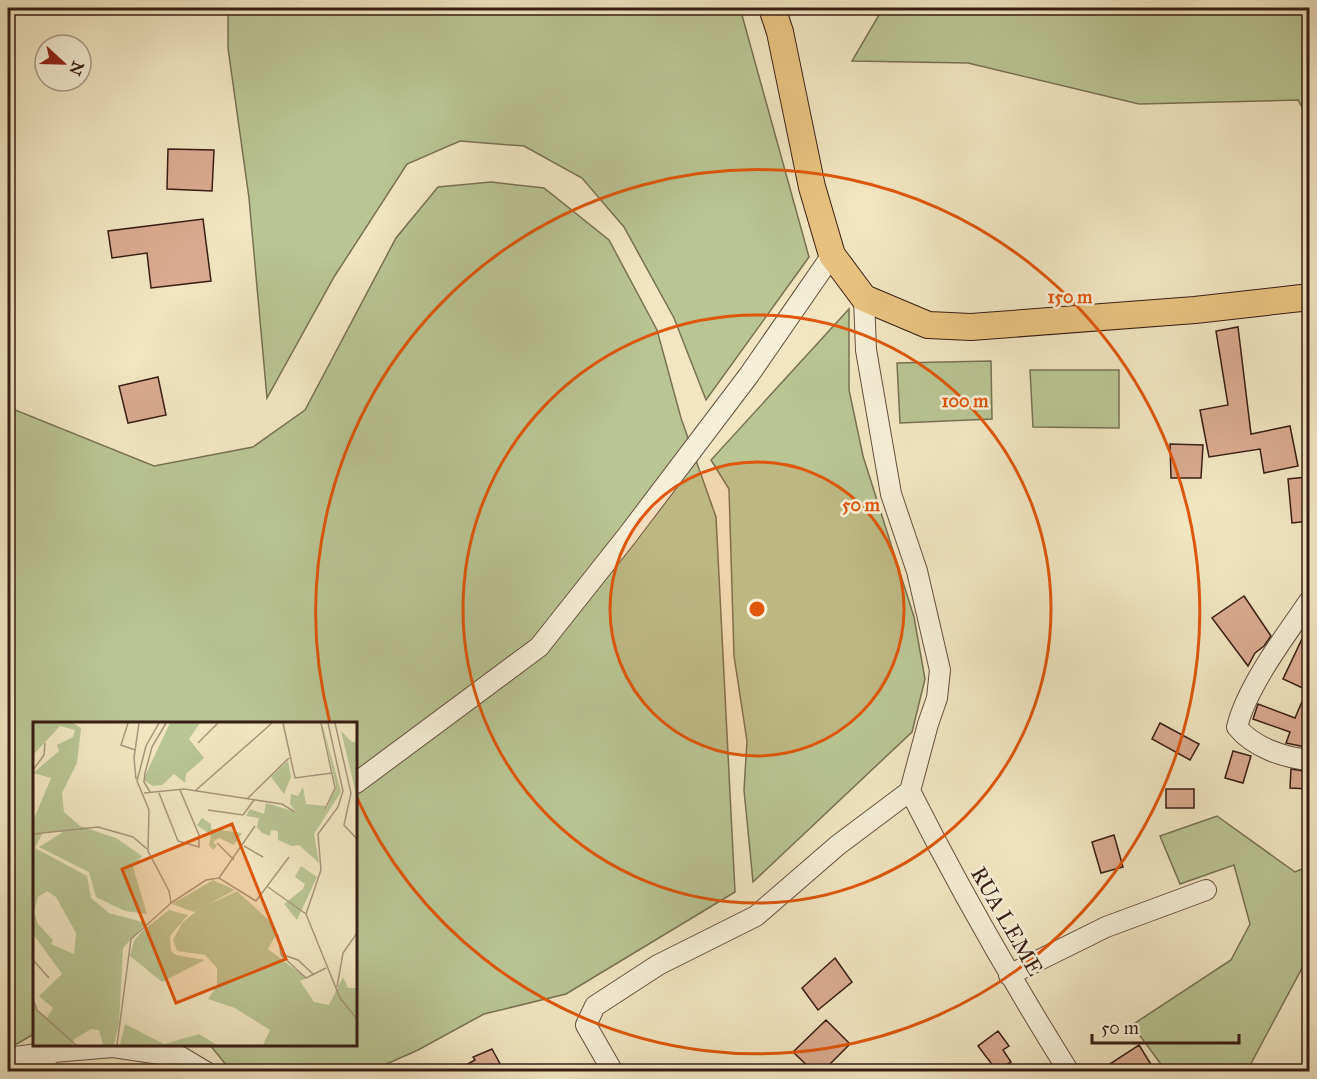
<svg xmlns="http://www.w3.org/2000/svg" width="1317" height="1079" viewBox="0 0 1317 1079" font-family="'IM FELL Great Primer',serif">
	<style>
		.green { fill: #b9c593; stroke: #787154; stroke-width: 1.5 }
		.building { fill: #daab90; stroke: #381d14; stroke-width: 1.5 }
		.lines { fill: none; stroke-linecap: round; stroke-linejoin: round }
		.minor-casing { stroke: #664f3f; stroke-width: 22 }
		.major-casing { stroke: #381d14; stroke-width: 28 }
		.minor { stroke: #f6efd7; stroke-width: 20 }
		.major { stroke: #e8c380; stroke-width: 26 }
		.ring { fill: none; stroke: #df560c; stroke-width: 3 }
		.labels { text-anchor: middle; dominant-baseline: central; stroke-width: 5; stroke-linejoin: round; paint-order: stroke }
		.street-label { font-size: 22px; fill: #381d14; stroke: #f6efd7 }
		.inset-road { fill: none; stroke: #a7967c; stroke-width: 1.5 }
		.view { fill: #df560c; fill-opacity: 0.15; stroke: #df560c; stroke-width: 3 }
		.inset-edge { fill: none; stroke: #381d14; stroke-width: 3 }
		.centre { fill: #df560c; stroke: #f6efd7; stroke-width: 3 }
		.ring-label { font-size: 18px; text-anchor: middle; font-weight: bold; fill: #df560c; stroke: #f6efd7; stroke-width: 5; stroke-linejoin: round; paint-order: stroke }
	</style>
	<rect width="100%" height="100%" fill="#f1e6c1"/>
	<filter id="stains"><feTurbulence type="fractalNoise" baseFrequency=".00333" numOctaves="4"/><feColorMatrix values="0 0 0 0 .2 0 0 0 0 .09 0 0 0 0 .02 0 0 0 .5 -.17"/></filter>
	<radialGradient id="worn" r=".72"><stop offset=".6" stop-color="#630" stop-opacity="0"/><stop offset="1" stop-color="#630" stop-opacity=".3"/></radialGradient>
	<path class="green" d="M 228,8 L 740,8 L 809,257 L 706,400 L 674,318 L 624,227 L 582,178 L 524,146 L 460,141 L 407,164 L 334,277 L 267,398 L 249,198 L 228,48 Z
		M 883,8 L 1309,8 L 1309,120 L 1298,100 L 1139,104 L 968,63 L 852,61 Z
		M 491,182 L 544,188 L 609,240 L 657,330 L 681,418 L 716,517 L 735,892 L 566,994 L 484,1014 L 418,1050 L 371,1071 L 231,1071 L 210,1045 L 356,1044 L 356,724 L 34,724 L 34,1034 L 8,1049 L 8,407 L 154,466 L 253,447 L 305,410 L 396,238 L 438,187 Z
		M 849,309 L 849,390 L 863,456 L 914,617 L 925,679 L 912,732 L 753,882 L 744,790 L 747,741 L 734,656 L 729,489 L 711,460 Z
		M 991,361 L 992,419 L 900,423 L 897,363 Z
		M 1030,370 L 1119,370 L 1119,428 L 1033,427 Z
		M 1217,816 L 1295,872 L 1309,866 L 1309,955 L 1247,1071 L 1166,1071 L 1132,1025 L 1231,960 L 1250,924 L 1234,865 L 1180,884 L 1160,836 Z"/>
	<path class="building" d="M 168,149 L 214,150 L 212,191 L 167,189 Z
		M 203,219 L 211,281 L 151,288 L 147,253 L 112,258 L 108,231 Z
		M 1238,327 L 1251,434 L 1290,426 L 1298,466 L 1264,473 L 1260,449 L 1209,457 L 1200,410 L 1228,405 L 1216,331 Z
		M 158,377 L 166,415 L 128,423 L 119,386 Z
		M 1170,444 L 1203,445 L 1201,478 L 1171,478 Z
		M 1306,477 L 1310,521 L 1292,523 L 1288,479 Z
		M 1244,596 L 1271,636 L 1264,646 L 1255,653 L 1248,666 L 1212,618 Z
		M 1310,622 L 1310,748 L 1286,743 L 1290,732 L 1253,719 L 1258,704 L 1295,718 L 1307,690 L 1283,679 Z
		M 1160,723 L 1199,744 L 1190,760 L 1152,739 Z
		M 1233,751 L 1251,756 L 1243,783 L 1225,778 Z
		M 1291,769 L 1310,772 L 1310,789 L 1290,788 Z
		M 1166,789 L 1194,789 L 1194,808 L 1166,808 Z
		M 1114,835 L 1123,867 L 1101,873 L 1092,842 Z
		M 835,958 L 852,982 L 818,1010 L 802,988 Z
		M 826,1020 L 850,1044 L 823,1071 L 813,1071 L 793,1052 Z
		M 998,1031 L 1009,1046 L 1003,1050 L 1011,1062 L 997,1071 L 978,1046 Z
		M 1139,1045 L 1155,1071 L 1099,1071 Z
		M 492,1049 L 504,1071 L 455,1071 L 475,1060 L 473,1057 Z"/>
	<g class="lines">
		<defs>
			<path id="minor" d="M 1310,600 C 1286,635 1247,686 1237,727 C 1253,747 1284,758 1310,760
				M 356,783 L 539,647 L 627,536 L 749,375 L 832,255
				M 910,791 C 959,888 1011,979 1069,1072
				M 1009,975 L 1106,927 L 1206,890
				M 8,1058 L 53,1052
				M 31,1072 L 53,1052 L 113,1047 L 181,1057 L 206,1072
				M 613,1072 L 586,1025 L 595,1006 L 658,965 L 756,916 L 838,845 L 910,791 L 928,724 L 937,698 L 940,670 L 917,571 L 891,494 L 866,350 L 864,298"/>
			<path id="major" d="M 772,8 L 780,32 L 812,187 L 832,255 L 864,298 L 928,325 L 971,327 L 1195,310 L 1310,297"/>
		</defs>
		<use href="#minor" class="minor-casing"/>
		<use href="#major" class="major-casing"/>
		<use href="#minor" class="minor"/>
		<use href="#major" class="major"/>
	</g>
	<circle cx="757" cy="609" r="147" fill="#df560c" fill-opacity=".12"/>
	<g class="ring">
		<circle cx="757" cy="609" r="147"/>
		<circle cx="757" cy="609" r="294"/>
		<path d="M330 723A442 442 0 1 1 356 796"/>
	</g>
	<g class="labels">
		<g class="street-label">
			<text transform="translate(1007 921) rotate(60)">RUA LEME</text>
		</g>
	</g>
	<g transform="translate(33 722)">
		<rect width="324" height="324" fill="#f1e6c1"/>
		<path d="M 0,1 L 40,1 L 48,6 L 44,41 L 29,71 L 31,90 L 47,104 L 83,116 L 109,134 L 100,145 L 114,192 L 92,189 L 63,175 L 56,150 L 6,125 L 30,110 L 10,110 L 2,126 L 54,154 L 58,176 L 76,191 L 113,201 L 90,226 L 86,301 L 81,323 L 70,323 L 66,308 L 58,307 L 40,318 L 39,323 L 0,323 L 0,277 L 4,288 L 14,296 L 20,286 L 6,274 L 29,252 L 0,212 L 0,99 L 18,56 L 0,51 L 26,29 L 24,23 L 40,15 L 42,8 L 27,4 L 0,33 ZM 14,169 L 23,175 L 43,211 L 41,232 L 18,222 L 20,218 L 5,202 L 1,190 L 5,175 ZM 137,1 L 167,1 L 156,17 L 171,36 L 153,52 L 152,61 L 141,52 L 129,63 L 120,64 L 110,58 ZM 289,1 L 308,70 L 281,112 L 286,141 L 266,123 L 259,124 L 245,118 L 245,109 L 238,108 L 237,114 L 229,111 L 224,105 L 226,96 L 213,94 L 217,87 L 231,92 L 233,81 L 263,90 L 257,82 L 258,72 L 265,74 L 270,65 L 273,82 L 293,84 L 293,88 L 303,64 ZM 308,9 L 319,20 L 324,19 L 324,76 ZM 255,39 L 258,55 L 251,72 L 238,55 ZM 169,96 L 178,102 L 178,107 L 209,111 L 201,123 L 186,116 L 180,120 L 184,124 L 180,128 L 176,123 L 178,113 L 164,103 ZM 268,144 L 284,155 L 264,198 L 251,182 L 270,167 L 272,162 L 262,155 ZM 180,158 L 202,168 L 161,190 L 139,182 ZM 204,169 L 241,203 L 244,211 L 235,227 L 273,256 L 267,259 L 281,280 L 296,283 L 310,255 L 315,266 L 324,266 L 324,323 L 230,323 L 237,308 L 202,286 L 175,277 L 184,264 L 184,246 L 172,233 L 144,229 L 140,218 L 149,201 L 166,187 ZM 136,188 L 155,193 L 137,214 L 138,229 L 143,233 L 172,238 L 129,260 L 97,234 L 101,219 L 109,209 ZM 92,302 L 131,322 L 166,312 L 184,323 L 87,323 Z" fill="#b9c593" fill-rule="evenodd"/>
		<path class="inset-road" d="M 95,1 L 88,23 L 102,28M 250,1 L 262,56 L 299,51M 288,1 L 302,66 L 292,87M 295,1 L 310,69 L 305,85 L 285,112 L 288,148 L 273,192 L 307,276 L 324,297M 302,1 L 318,71 L 311,103 L 324,117M 165,21 L 185,1M 0,48 L 11,33 L 12,21M 103,57 L 101,36 L 106,1M 162,69 L 239,1M 117,70 L 111,60 L 112,51 L 119,25 L 133,1M 111,71 L 151,67 L 249,82 L 262,90M 126,71 L 145,119 L 166,125 L 166,113 L 147,68M 214,77 L 256,36M 175,88 L 210,93 L 221,78M 0,112 L 65,105 L 100,115 L 114,127M 184,121 L 201,138M 211,124 L 230,135M 186,156 L 222,104M 235,165 L 273,192M 138,181 L 173,158 L 186,156 L 223,179 L 256,135M 245,213 L 248,232 L 265,238 L 280,252M 248,233 L 273,256 L 293,246M 0,238 L 16,256M 304,265 L 310,231 L 324,211M 0,277 L 4,288 L 43,323M 84,323 L 98,217 L 138,181 L 136,169 L 115,129 L 116,88 L 104,59 L 113,24 L 126,1"/>
		<path class="view" d="M 199,102 L 253,237 L 143,281 L 89,147 Z"/>
		<rect width="324" height="324" class="inset-edge"/>
	</g>
	<circle cx="757" cy="609" r="9" class="centre"/>
	<g class="ring-label">
		<text x="1070" y="303">150 m</text>
		<text x="965" y="407">100 m</text>
		<text x="861" y="511">50 m</text>
	</g>
	<rect width="1317" height="1079" fill="none" stroke="#f1e6c1" stroke-width="30"/>
	<rect x="9" y="9" width="1299" height="1061" fill="none" stroke="#381d14" stroke-width="3"/>
	<rect x="15" y="15" width="1287" height="1049" fill="none" stroke="#381d14" stroke-width="1.5"/>
	<g transform="translate(63 63) rotate(112)"><circle r="28" fill="#f6efd7" stroke="#aa9b89" stroke-width="1.5"/>
	<path d="M0-4.5L10 22L0 15L-10 22Z" fill="#8f2418"/>
	<text y="-9" font-size="16" font-weight="bold" text-anchor="middle" fill="#381d14">N</text>
	</g>
	<path d="M1092 1034v9h147v-9" fill="none" stroke="#381d14" stroke-width="3"/>
	<text x="1101" y="1034" font-size="18" fill="#381d14" stroke="#f6efd7" stroke-width="4.5" paint-order="stroke">50 m</text>
	<rect width="100%" height="100%" filter="url(#stains)"/>
	<rect width="100%" height="100%" fill="url(#worn)"/>
</svg>
